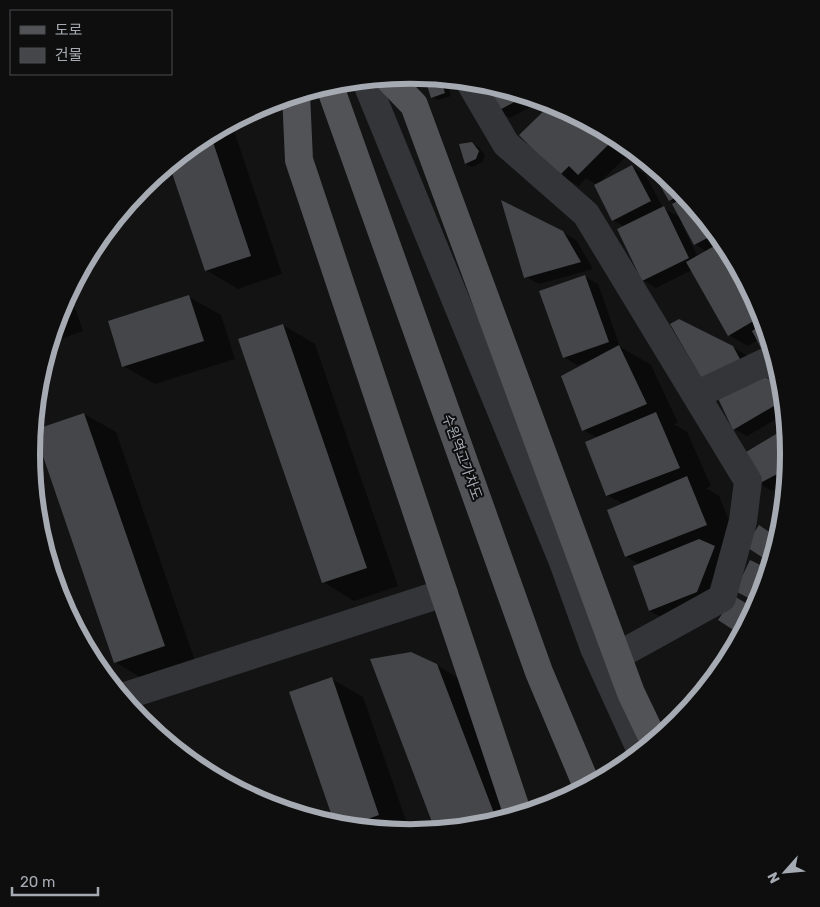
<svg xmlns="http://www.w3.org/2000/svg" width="820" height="907" viewBox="0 0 820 907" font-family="Rubik,'Noto Sans KR',sans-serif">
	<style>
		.shadow { fill: #0007; fill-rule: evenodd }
		.building { fill: #454649 }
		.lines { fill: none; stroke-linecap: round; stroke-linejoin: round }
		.minor { stroke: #343539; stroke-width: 28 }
		.major { stroke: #515357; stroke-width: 28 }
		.labels { text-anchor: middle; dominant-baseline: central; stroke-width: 4; stroke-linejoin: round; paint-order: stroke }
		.street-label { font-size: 14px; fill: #a6abb3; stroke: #0e0e0f }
		.rim { fill: none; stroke: #a6abb3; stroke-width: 6 }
	</style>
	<rect width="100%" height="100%" fill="#131314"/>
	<path class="shadow" d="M 426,76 L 445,78 L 451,96 L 438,100 L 432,97 Z
		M 484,82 L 544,100 L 510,118 L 497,111 Z
		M 553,103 L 616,136 L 631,152 L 600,182 L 632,167 L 645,174 L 663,208 L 680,217 L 676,203 L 670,200 L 648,161 L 678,186 L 725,243 L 760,309 L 774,354 L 762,347 L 758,340 L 748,346 L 729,335 L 692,270 L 656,288 L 643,280 L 625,227 L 613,220 L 597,185 L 586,178 L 579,186 L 560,175 L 521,135 ZM 683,222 L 695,244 L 707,252 L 698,257 L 681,223 Z
		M 231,122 L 282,274 L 238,289 L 206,270 L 170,163 L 200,138 Z
		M 472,144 L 479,147 L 485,156 L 482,162 L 472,167 L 466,164 Z
		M 562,232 L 576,240 L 593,269 L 539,284 L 526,277 Z
		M 585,277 L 598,284 L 620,347 L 651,365 L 678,423 L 674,424 L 687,432 L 711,486 L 706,488 L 719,496 L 738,543 L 720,550 L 728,554 L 710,599 L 663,618 L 650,611 L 634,567 L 640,565 L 626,556 L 624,504 L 607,495 L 598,438 L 583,430 L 592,361 L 577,365 L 564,357 Z
		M 69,291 L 83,331 L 50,343 L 60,308 Z
		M 189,297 L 221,315 L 235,359 L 155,384 L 123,366 Z
		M 283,325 L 315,344 L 398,586 L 354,601 L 323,582 Z
		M 733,347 L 746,355 L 753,368 L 717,387 Z
		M 782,388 L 785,414 L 747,436 L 734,429 Z
		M 84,414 L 116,432 L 196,664 L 147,681 L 115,662 L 36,431 L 33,432 L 34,421 L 38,430 Z
		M 786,429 L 789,453 L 784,498 L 777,493 L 781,486 L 772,491 L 759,484 L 742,456 Z
		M 734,597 L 754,610 L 741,633 L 720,619 Z
		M 437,665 L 461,680 L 514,816 L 484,825 Z
		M 332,679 L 363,697 L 410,832 L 337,825 Z
		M 174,747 L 191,757 L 193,763 Z"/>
	<path class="building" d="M 424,76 L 440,78 L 445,93 L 431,98 Z
		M 484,82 L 527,95 L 496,112 Z
		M 552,103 L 601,128 L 613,140 L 578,175 L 569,166 L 559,176 L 519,135 Z
		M 210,133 L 251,256 L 205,271 L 169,164 Z
		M 472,142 L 479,151 L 476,159 L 465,164 L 459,144 Z
		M 645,159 L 678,186 L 684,193 L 669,201 Z
		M 632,165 L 651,201 L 612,221 L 594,185 Z
		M 687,196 L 717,233 L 694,245 L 672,204 Z
		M 501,200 L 563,231 L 581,262 L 524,278 Z
		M 664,206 L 689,258 L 642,281 L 617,229 Z
		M 723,241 L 762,316 L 728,336 L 686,262 Z
		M 585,275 L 609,342 L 563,358 L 539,291 Z
		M 189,295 L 204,341 L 122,367 L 108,321 Z
		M 679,319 L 733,346 L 741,361 L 703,381 L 670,324 Z
		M 764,323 L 770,343 L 761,348 L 752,331 Z
		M 283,324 L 367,568 L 322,583 L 238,339 Z
		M 619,345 L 647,404 L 582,431 L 561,376 Z
		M 757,373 L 782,386 L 783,392 L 774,406 L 733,430 L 714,390 Z
		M 656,412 L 680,468 L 606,496 L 585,442 Z
		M 84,413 L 165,646 L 114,663 L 34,430 Z
		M 786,428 L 789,453 L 787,469 L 758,484 L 741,455 Z
		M 687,476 L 707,525 L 625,557 L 607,510 Z
		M 786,476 L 786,482 L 784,499 L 775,493 Z
		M 759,525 L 778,538 L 771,563 L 745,546 Z
		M 699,539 L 715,546 L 697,592 L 649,611 L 633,566 Z
		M 750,560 L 769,569 L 758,603 L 735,591 Z
		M 734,596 L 754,608 L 738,633 L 718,620 Z
		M 411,652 L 437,664 L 497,821 L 484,825 L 435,830 L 370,659 Z
		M 332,677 L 379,815 L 348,826 L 335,825 L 289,692 Z"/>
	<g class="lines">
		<path class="minor" d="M 365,79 L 563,562 L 594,648 L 641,751
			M 469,81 L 506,144 L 586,214 L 748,481 L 743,521 L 722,598 L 617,656
			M 392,83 L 409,75
			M 696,395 L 768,361 L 778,368
			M 122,697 L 444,593"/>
		<path class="major" d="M 387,77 L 414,105 L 631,693 L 654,741
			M 329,84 L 539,672 L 587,786
			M 296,94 L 299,160 L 518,815"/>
	</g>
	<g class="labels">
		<g class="street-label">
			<text transform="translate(462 457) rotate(70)">수원역고가차도</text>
		</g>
	</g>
	<path d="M0 0H820V907H0ZM40 454a370 370 0 1 1 740 0a370 370 0 1 1-740 0Z" fill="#0e0e0f" fill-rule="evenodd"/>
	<path class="rim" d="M40 454a370 370 0 1 1 740 0a370 370 0 1 1-740 0Z"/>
	<rect x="10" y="10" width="162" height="65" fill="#0e0e0f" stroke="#4b4d51"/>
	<rect x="20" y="26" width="25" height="8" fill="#515357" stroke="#4b4d51"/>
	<text x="55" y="35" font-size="15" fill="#a6abb3">도로</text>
	<rect x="20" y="48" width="25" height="15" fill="#454649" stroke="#4b4d51"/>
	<text x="55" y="60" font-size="15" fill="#a6abb3">건물</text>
	<g transform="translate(785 872) rotate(243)" stroke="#0e0e0f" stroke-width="4" paint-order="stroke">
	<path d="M0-4L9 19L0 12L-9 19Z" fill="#a6abb3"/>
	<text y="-8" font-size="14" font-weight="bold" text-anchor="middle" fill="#a6abb3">N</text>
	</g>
	<path d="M12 887v8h86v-8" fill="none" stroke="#a6abb3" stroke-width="2.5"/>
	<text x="20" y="887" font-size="15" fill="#a6abb3" stroke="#0e0e0f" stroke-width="4" paint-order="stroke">20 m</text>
</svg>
